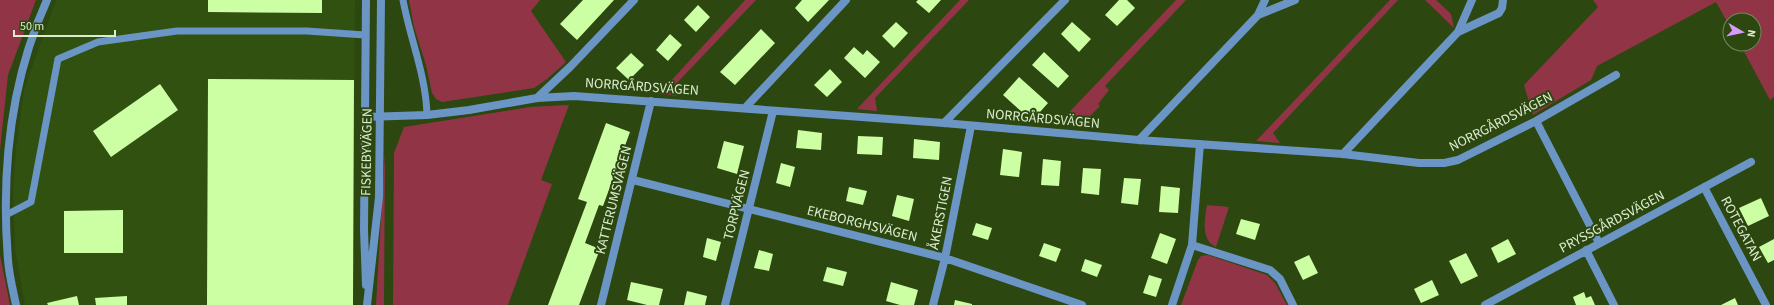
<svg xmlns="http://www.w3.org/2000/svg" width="1774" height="305" viewBox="0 0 1774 305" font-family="'Source Sans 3',sans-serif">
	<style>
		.built { fill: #315110 }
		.green { fill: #913546 }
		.building { fill: #ccffa4 }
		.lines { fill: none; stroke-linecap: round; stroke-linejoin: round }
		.service { stroke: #6b95c4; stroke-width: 7 }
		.minor { stroke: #6b95c4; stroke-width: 8 }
		.tertiary { stroke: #6b95c4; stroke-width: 8 }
		.labels { text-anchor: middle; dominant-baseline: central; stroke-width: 4; stroke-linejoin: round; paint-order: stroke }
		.street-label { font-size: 14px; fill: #dcedcf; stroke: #2c4710 }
	</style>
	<rect width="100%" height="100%" fill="#2c4710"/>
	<path class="built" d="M 56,0 L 355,0 L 353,305 L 25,305 L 15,250 L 13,190 L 16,149 L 24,90 Z"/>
	<path class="green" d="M 0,0 L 36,0 L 8,75 L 0,150 Z
		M 409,0 L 540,0 L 531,11 L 566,62 L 547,79 L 534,88 L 442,102 L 436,99 L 432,93 L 426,65 L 414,27 Z
		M 745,0 L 756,0 L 673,87 L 677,96 L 659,94 Z
		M 960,0 L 969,0 L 875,98 L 877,111 L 857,109 Z
		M 1176,0 L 1186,0 L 1105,86 L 1109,90 L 1098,104 L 1100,106 L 1081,125 L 1057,125 Z
		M 1390,0 L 1398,0 L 1273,133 L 1280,143 L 1256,141 Z
		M 1425,0 L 1436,0 L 1451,14 L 1454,28 Z
		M 1593,0 L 1774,0 L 1774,97 L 1770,100 L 1740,44 L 1754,44 L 1754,20 L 1730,20 L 1730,27 L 1716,2 L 1597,66 L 1591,80 L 1533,115 L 1524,85 L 1598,7 Z
		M 569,105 L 541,180 L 552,184 L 508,305 L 393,305 L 394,153 L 404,127 L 530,107 Z
		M 385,152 L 384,305 L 376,305 Z
		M 1207,205 L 1229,207 L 1216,247 C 1200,240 1205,218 1207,205 Z
		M 0,255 L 10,305 L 0,305 Z
		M 1208,255 L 1267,275 L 1275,283 L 1287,305 L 1181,305 L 1198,260 L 1201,256 Z"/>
	<path class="building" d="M 208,0 L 322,0 L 322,13 L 208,12 Z
		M 583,0 L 614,0 L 577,40 L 560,24 Z
		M 802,0 L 829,0 L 808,22 L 795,8 Z
		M 918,0 L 941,0 L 929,13 L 916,2 Z
		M 1119,0 L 1127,0 L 1135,8 L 1117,26 L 1105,15 Z
		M 698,5 L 710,17 L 696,32 L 684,20 Z
		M 896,22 L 908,33 L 894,48 L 882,36 Z
		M 1072,22 L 1091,39 L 1079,52 L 1061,34 Z
		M 761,29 L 775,43 L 735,85 L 720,72 Z
		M 670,34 L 682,45 L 668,61 L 656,50 Z
		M 854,47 L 863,55 L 867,50 L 880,62 L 865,78 L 844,58 Z
		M 1044,52 L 1069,76 L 1058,88 L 1032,65 Z
		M 631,53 L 644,65 L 629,80 L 616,68 Z
		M 830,69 L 842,82 L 827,97 L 814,85 Z
		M 1019,77 L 1048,103 L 1032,121 L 1003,95 Z
		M 208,79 L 354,80 L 353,305 L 207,305 Z
		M 160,84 L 178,110 L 111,157 L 93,131 Z
		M 606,123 L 630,132 L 603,206 L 599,205 L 585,243 L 600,249 L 579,305 L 548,305 L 587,202 L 578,199 Z
		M 798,130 L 822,133 L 821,150 L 796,148 Z
		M 858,136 L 883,137 L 882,155 L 857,154 Z
		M 914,139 L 940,142 L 939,160 L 913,158 Z
		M 724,141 L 744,146 L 737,174 L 717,168 Z
		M 1003,149 L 1022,152 L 1019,177 L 1000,175 Z
		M 1043,159 L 1061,161 L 1059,186 L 1041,185 Z
		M 781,163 L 795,167 L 790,187 L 776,183 Z
		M 1083,168 L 1101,169 L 1099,195 L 1081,193 Z
		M 1124,178 L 1141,179 L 1138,205 L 1121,203 Z
		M 1161,186 L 1180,188 L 1178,213 L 1159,212 Z
		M 849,187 L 867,191 L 863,205 L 846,201 Z
		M 897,195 L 914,199 L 909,221 L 892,216 Z
		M 1761,198 L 1769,216 L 1748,226 L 1739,208 Z
		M 123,210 L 123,253 L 64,253 L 64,211 Z
		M 1241,219 L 1260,224 L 1255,240 L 1236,234 Z
		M 976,223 L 992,228 L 988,240 L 972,235 Z
		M 1160,233 L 1176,239 L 1167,264 L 1151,258 Z
		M 707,238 L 721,242 L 716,261 L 703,257 Z
		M 1508,239 L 1516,254 L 1498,263 L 1491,248 Z
		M 1774,239 L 1774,260 L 1768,263 L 1759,247 Z
		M 1044,243 L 1061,249 L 1056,262 L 1039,256 Z
		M 759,250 L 773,254 L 769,271 L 754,268 Z
		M 1466,253 L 1478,276 L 1461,284 L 1449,261 Z
		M 1309,255 L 1318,273 L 1303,280 L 1294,262 Z
		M 1085,259 L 1102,265 L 1097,277 L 1081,271 Z
		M 827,267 L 847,272 L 843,286 L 823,281 Z
		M 1149,275 L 1162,279 L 1156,297 L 1143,293 Z
		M 1432,280 L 1439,295 L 1421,303 L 1414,289 Z
		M 631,282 L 663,289 L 659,305 L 647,305 L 627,300 Z
		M 891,282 L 918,290 L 914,305 L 900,305 L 886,301 Z
		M 687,291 L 707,296 L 705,305 L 684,305 Z
		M 1584,292 L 1586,298 L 1591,296 L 1595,305 L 1576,305 L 1573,297 Z
		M 77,296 L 79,305 L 48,305 L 47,303 Z
		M 127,296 L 127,305 L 96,305 L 95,298 Z
		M 1735,298 L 1738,305 L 1721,305 Z
		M 955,300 L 972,304 L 972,305 L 954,305 Z"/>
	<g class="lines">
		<path class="service" d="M 403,0 C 410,39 426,75 427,115
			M 6,215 L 31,202 L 58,59 L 98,42 L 177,31 L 307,31 L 365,35"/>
		<path class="minor" d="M 1258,15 L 1295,0
			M 1458,32 L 1499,13 L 1502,8 L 1503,0
			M 537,98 L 570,67 L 634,0
			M 745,108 L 846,0
			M 365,117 L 427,115 L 469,110 L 537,98 L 574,96 L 944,123 L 1139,140 L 1343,154 L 1419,163 L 1444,163 L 1458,160 L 1536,121 L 1616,75
			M 1536,121 L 1599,243
			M 944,123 L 1065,0
			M 1139,140 L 1258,15 L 1265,0
			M 1343,154 L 1458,32 L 1472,0
			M 633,180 L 945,258 L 1082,305
			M 1704,187 L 1766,305
			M 1192,245 L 1270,270 L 1280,279 L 1293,305
			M 1586,250 L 1614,305
			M 16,305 C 13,290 9,275 8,260 C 1,171 10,82 47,0
			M 601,305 L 651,101
			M 725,305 L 773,111
			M 933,305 L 945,258 L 971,126
			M 1172,305 L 1192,245 L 1200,144
			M 1485,305 L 1751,162"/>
		<path class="tertiary" d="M 366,285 L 364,230 L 366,0
			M 367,305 L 379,197 L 381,0"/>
	</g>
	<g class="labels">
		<g class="street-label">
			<text transform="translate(642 87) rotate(4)">NORRGÅRDSVÄGEN</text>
			<text transform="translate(1043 119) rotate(5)">NORRGÅRDSVÄGEN</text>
			<text transform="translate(1501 122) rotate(-27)">NORRGÅRDSVÄGEN</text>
			<text transform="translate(367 152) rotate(-89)">FISKEBYVÄGEN</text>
			<text transform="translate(614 200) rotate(-76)">KATTERUMSVÄGEN</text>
			<text transform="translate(737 205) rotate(-76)">TORPVÄGEN</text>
			<text transform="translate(941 213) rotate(-79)">ÅKERSTIGEN</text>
			<text transform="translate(1612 222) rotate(-28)">PRYSSGÅRDSVÄGEN</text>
			<text transform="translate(862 224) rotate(14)">EKEBORGHSVÄGEN</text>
			<text transform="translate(1741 229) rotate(62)">ROTEGATAN</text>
		</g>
	</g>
	<g transform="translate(1742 32) rotate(99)"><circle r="19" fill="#2c4710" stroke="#72895c"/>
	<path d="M0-3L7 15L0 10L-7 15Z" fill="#d69bf9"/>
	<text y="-6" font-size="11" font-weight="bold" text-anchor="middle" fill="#dcedcf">N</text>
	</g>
	<path d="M14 30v6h101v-6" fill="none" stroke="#dcedcf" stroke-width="2"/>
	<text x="20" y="30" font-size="12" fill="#dcedcf" stroke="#2c4710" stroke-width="3" paint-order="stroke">50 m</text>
</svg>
